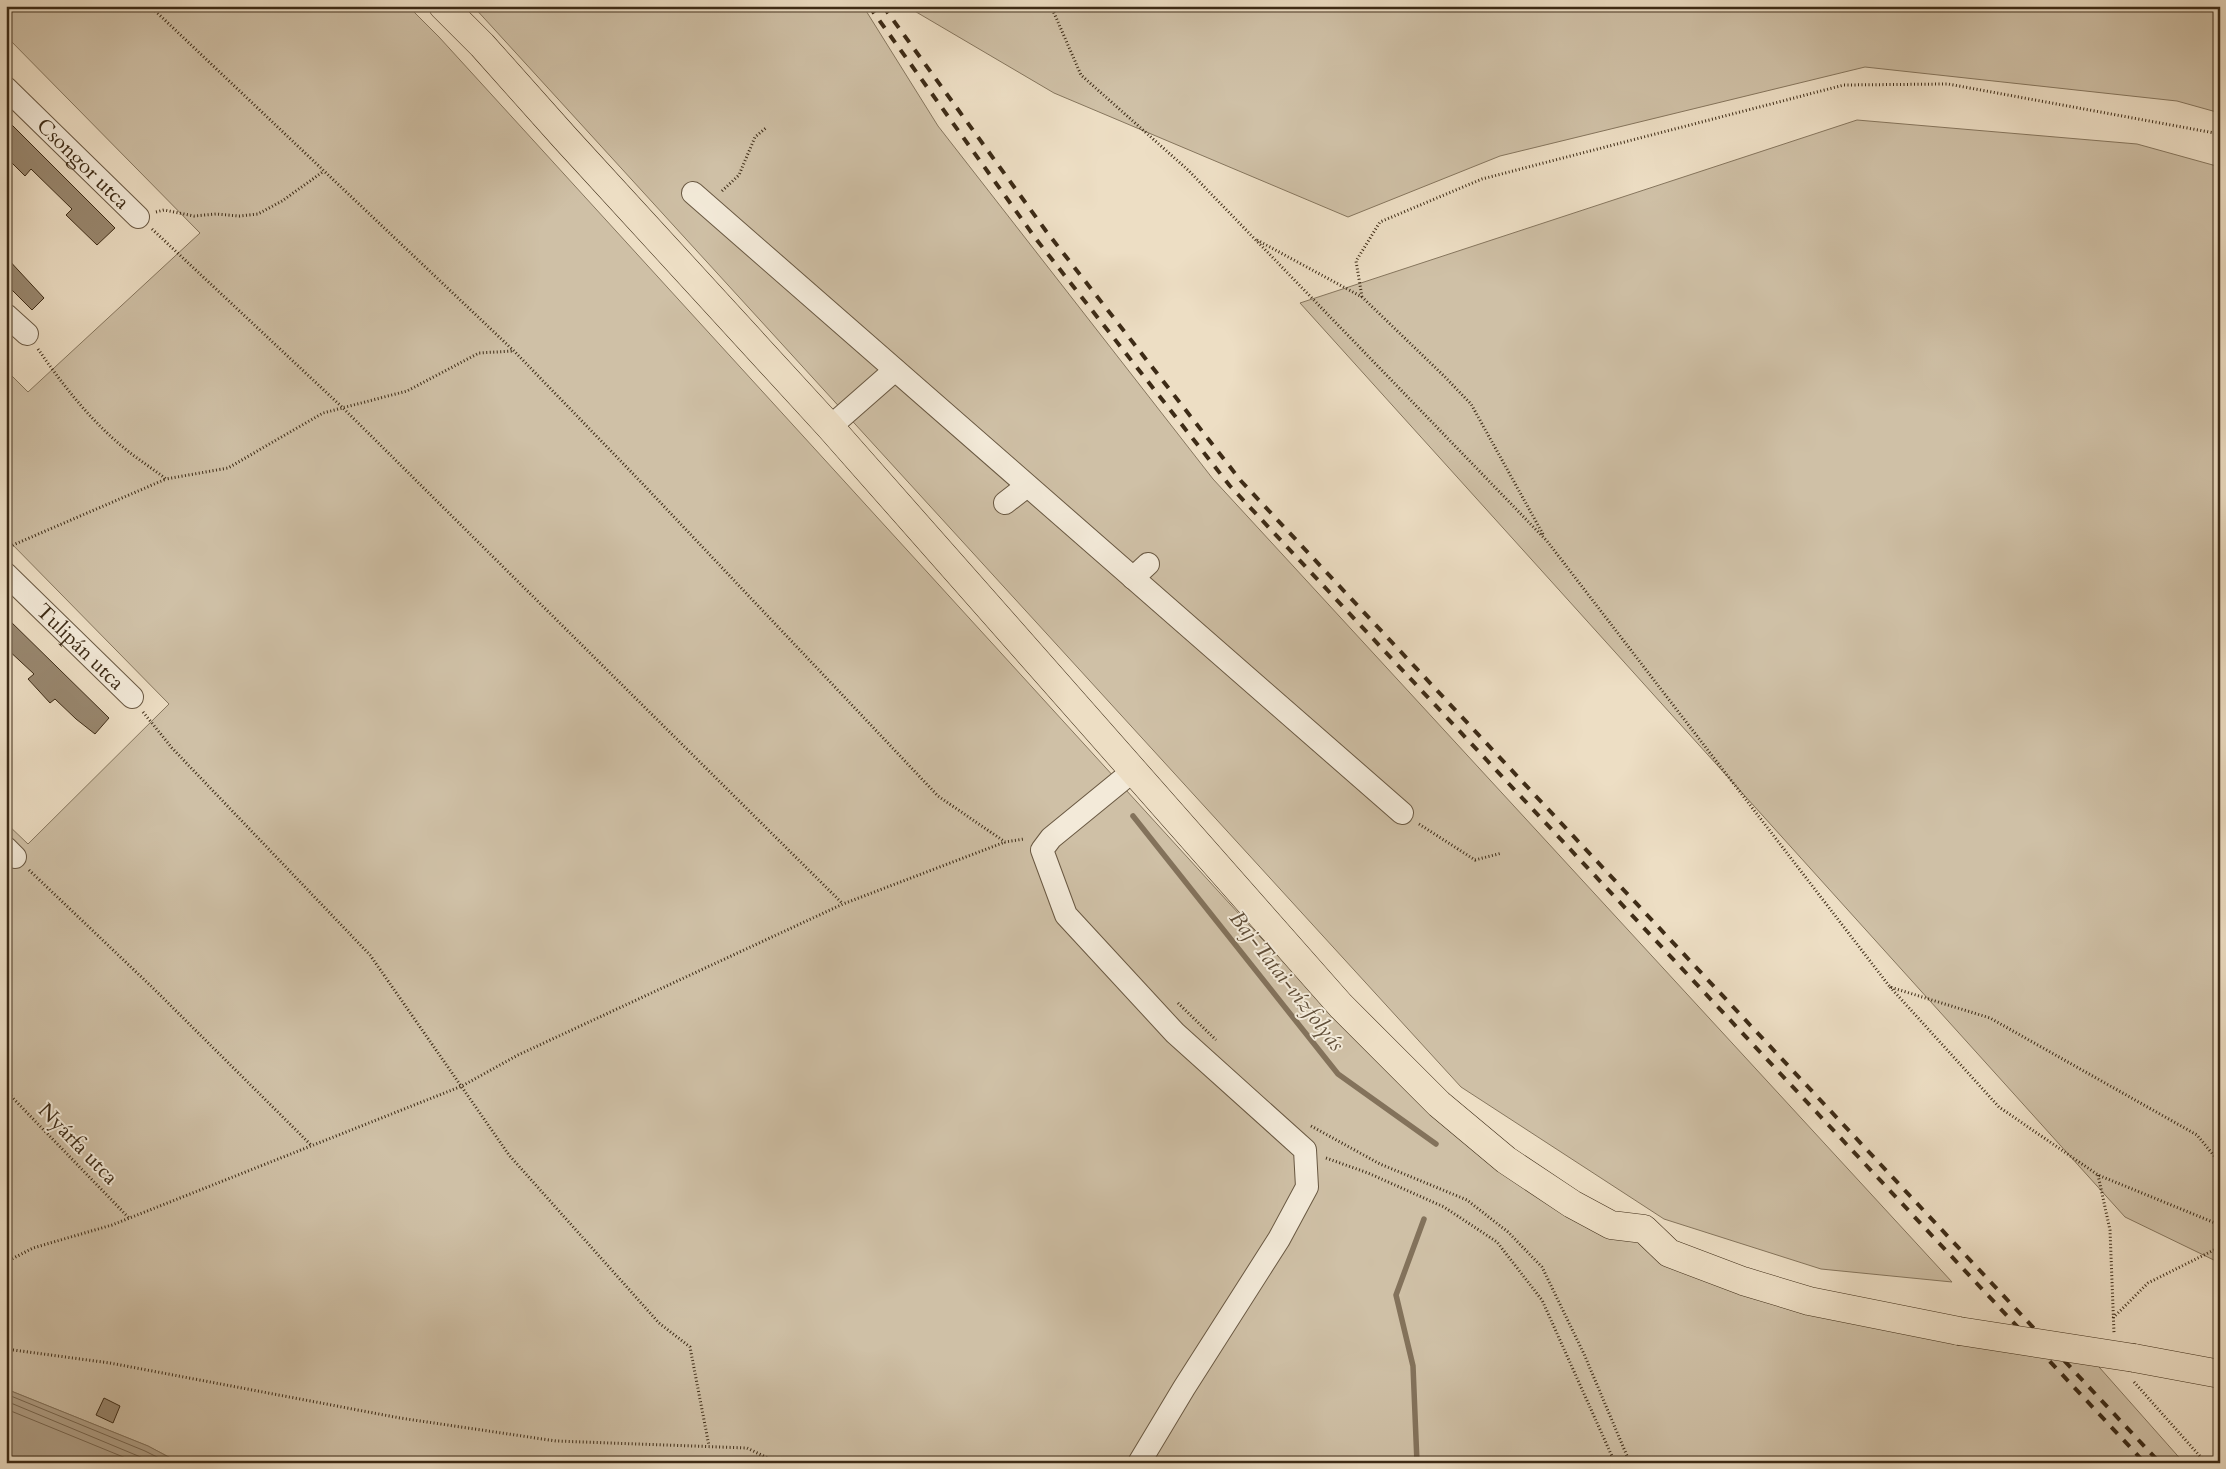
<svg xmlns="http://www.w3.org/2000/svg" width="2226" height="1469" viewBox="0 0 2226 1469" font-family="Cardo,serif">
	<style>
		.green { fill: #cfc0a6; stroke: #86765e }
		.water { fill: #b1a189; stroke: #83725b }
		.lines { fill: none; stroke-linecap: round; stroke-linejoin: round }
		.shore { stroke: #776650; stroke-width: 1 }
		.stream { stroke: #83725b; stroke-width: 5.5 }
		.building { fill: #998870; stroke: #3d2b16 }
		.minor-casing { stroke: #695842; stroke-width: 24 }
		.major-casing { stroke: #3d2b16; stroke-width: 29 }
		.path { stroke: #3d2b16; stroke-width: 3; stroke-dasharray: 1 2.5; stroke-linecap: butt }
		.minor { stroke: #f3ead9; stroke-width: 22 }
		.major { stroke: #eddec4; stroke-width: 28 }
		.rail { stroke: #3d2b16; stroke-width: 4; stroke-dasharray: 9 9; stroke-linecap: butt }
		.major-bridge-casing { stroke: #3d2b16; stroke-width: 29; stroke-linecap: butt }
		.major-bridge { stroke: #eddec4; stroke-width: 28 }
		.labels { text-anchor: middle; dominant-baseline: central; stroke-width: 4; stroke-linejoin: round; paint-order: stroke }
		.street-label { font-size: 21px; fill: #3d2b16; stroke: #f3ead9 }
		.water-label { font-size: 22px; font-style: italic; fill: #604e38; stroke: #f3ead9 }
	</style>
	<rect width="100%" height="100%" fill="#eddec4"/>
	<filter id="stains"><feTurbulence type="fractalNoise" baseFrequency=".004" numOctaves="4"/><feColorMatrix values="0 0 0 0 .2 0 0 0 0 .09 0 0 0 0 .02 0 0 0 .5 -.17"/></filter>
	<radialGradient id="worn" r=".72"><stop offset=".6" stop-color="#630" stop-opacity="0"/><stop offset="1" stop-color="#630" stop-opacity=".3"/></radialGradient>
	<path class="green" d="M 6,6 L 408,6 L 439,37 L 1261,938 L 1430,1111 L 1506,1160 L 1743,1281 L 2084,1350 L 2184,1463 L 180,1463 L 148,1446 L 6,1389 L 6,823 L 28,844 L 169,704 L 6,538 L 6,370 L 28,392 L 200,233 L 6,36 Z
		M 473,6 L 863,6 L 938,126 L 1213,479 L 1952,1282 L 1821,1269 L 1664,1219 L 1461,1087 Z
		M 906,6 L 2220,6 L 2220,113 L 2177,101 L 1865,67 L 1500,156 L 1348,217 L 1054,93 Z
		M 1857,120 L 2137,144 L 2220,167 L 2220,1263 L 2125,1217 L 1300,303 Z"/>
	<path class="water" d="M 6,1389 L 148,1446 L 180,1463 L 6,1463 Z"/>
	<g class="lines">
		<path class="shore" d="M 6,1394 L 145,1451 L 169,1463
			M 6,1401 L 155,1463
			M 6,1409 L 138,1463"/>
		<path class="stream" d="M 1133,816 L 1338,1074 L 1436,1144
			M 1417,1463 L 1413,1366 L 1396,1295 L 1424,1219"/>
	</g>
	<path class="building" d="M 6,119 L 115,228 L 97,245 L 66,215 L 72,209 L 31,169 L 25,176 L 6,157 Z
		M 6,257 L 44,298 L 32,310 L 6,284 Z
		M 6,617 L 109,718 L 95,734 L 76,719 L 55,699 L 50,703 L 28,679 L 34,674 L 6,648 Z
		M 104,1398 L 120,1406 L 113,1423 L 96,1415 Z"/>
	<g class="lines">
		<defs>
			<g id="minor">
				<path id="s1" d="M 6,88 L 138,217"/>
				<path d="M 693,193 L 1402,813"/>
				<path d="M 6,315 L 27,334"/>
				<path d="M 830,427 L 895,370"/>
				<path d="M 1005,503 L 1027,486"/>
				<path id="s2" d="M 6,574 L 132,697"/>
				<path d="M 1133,578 L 1148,564"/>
				<path d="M 1133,771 L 1051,838 L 1042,850 L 1066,915 L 1175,1033 L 1305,1150 L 1307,1187 L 1279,1239 L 1184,1388 L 1139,1463"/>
				<path d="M 6,848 L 15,857"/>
			</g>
			<path id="major" d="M 443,6 L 482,45 L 565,138 L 830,427 L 1341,1006 L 1439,1104 L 1506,1160 L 1572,1204 L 1611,1225 L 1644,1229 L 1669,1253 L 1743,1281 L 1809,1301 L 1959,1331
				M 2134,1358 L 2220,1374"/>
		</defs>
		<use href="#minor" class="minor-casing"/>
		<use href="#major" class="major-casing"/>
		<path class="path" d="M 150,6 L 514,351 L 640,481 L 938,796 L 1005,842 L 1024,839
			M 1051,6 L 1081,75 L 1188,170 L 1547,541 L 1890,987 L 1990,1018 L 2197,1135 L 2220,1163
			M 722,191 L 739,175 L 755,137 L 767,127
			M 156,212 L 164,210 L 194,216 L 216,214 L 239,216 L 258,214 L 282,201 L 324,171
			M 152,229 L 343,408 L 843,904
			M 1257,240 L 1362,297 L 1444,376 L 1471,404 L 1544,536
			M 1362,297 L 1356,261 L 1380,222 L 1482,179 L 1844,85 L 1948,84 L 2220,134
			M 38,349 C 62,384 90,420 123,447 C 137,459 152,468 166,479 L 228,468 L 323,413 L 407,391 L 479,353 L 513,351
			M 6,548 L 166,479
			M 143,712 L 172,748 L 370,955 L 509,1155 L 659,1323 L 690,1347 L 709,1446
			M 1419,824 L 1475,860 L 1502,853
			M 29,870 L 154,989 L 311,1145
			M 1890,987 L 1999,1107 L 2098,1175 L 2220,1225
			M 1178,1003 L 1216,1040
			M 6,1091 L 129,1218
			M 1311,1126 L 1380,1164 L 1467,1200 L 1508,1232 L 1542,1267 L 1584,1354 L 1630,1463
			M 1326,1158 L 1368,1173 L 1444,1207 L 1497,1242 L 1542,1300 L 1615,1463
			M 2098,1175 L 2110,1230 L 2114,1333
			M 6,1262 L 33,1248 L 112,1225 L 462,1086 L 518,1055 L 843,904 L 1005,842
			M 2113,1318 L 2148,1283 L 2220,1247
			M 6,1349 L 110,1363 L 400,1418 L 556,1441 L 747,1448 L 778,1463
			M 2134,1382 L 2206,1463"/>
		<use href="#minor" class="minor"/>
		<use href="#major" class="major"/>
		<path class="rail" d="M 869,6 L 1036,239 L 1230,486 L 2145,1463
			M 883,6 L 1046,231 L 1241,481 L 2160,1463"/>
		<defs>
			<path id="major-bridge" d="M 1959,1331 L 2134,1358"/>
		</defs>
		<use href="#major-bridge" class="major-bridge-casing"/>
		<use href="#major-bridge" class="major-bridge"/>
	</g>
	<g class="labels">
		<g class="street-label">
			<text stroke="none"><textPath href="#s1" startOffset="108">Csongor utca</textPath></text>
			<text stroke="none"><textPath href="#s2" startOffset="104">Tulipán utca</textPath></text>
			<text transform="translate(78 1144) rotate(46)">Nyárfa utca</text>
		</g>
		<g class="water-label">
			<text transform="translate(1287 981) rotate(52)">Baj-Tatai-vízfolyás</text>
		</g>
	</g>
	<rect width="2226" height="1469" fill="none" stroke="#eddec4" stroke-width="25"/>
	<rect x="8" y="8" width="2211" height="1454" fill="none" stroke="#3d2b16" stroke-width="2.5"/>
	<rect x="12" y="12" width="2201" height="1444" fill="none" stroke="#3d2b16"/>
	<rect width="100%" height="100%" filter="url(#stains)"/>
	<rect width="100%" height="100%" fill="url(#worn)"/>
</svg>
